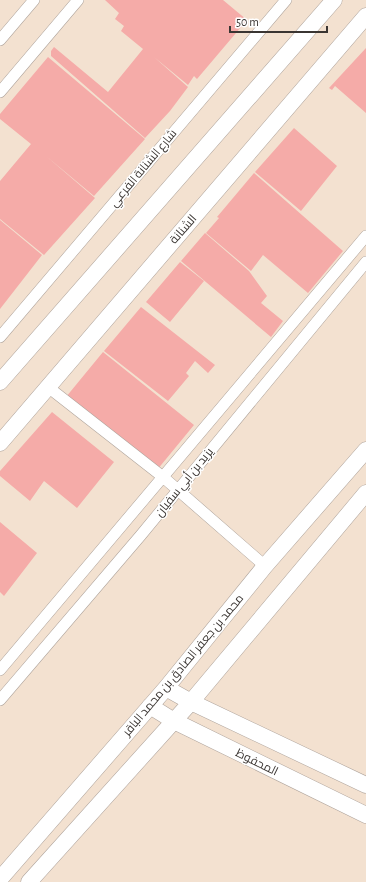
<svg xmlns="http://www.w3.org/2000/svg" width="366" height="882" viewBox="0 0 366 882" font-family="'Alegreya Sans',Cairo,sans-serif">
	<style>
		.industrial { fill: #f3e1d0 }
		.building { fill: #f5aba8 }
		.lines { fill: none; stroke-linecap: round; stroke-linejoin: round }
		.street-casing { stroke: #afa49c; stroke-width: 12 }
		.secondary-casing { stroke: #afa49c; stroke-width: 17 }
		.street { stroke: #fff; stroke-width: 11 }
		.secondary { stroke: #fff; stroke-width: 16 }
		.labels { text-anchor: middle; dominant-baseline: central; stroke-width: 3; stroke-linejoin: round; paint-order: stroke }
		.street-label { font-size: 12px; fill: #3a3532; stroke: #fff }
	</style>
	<rect width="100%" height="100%" fill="#f8ece4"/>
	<path class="industrial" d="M 0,0 L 366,0 L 366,882 L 0,882 Z"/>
	<path class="building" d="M 105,0 L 223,0 L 247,20 L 197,79 L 194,76 L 188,85 L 154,57 L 188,87 L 170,111 L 145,138 L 51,56 L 51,51 L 54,47 L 108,92 L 143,49 L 121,31 L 124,26 L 115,19 L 119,13 Z
		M 366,48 L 366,113 L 335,86 L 332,90 L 329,88 Z
		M 48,57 L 145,139 L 94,196 L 46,156 L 95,198 L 44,255 L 0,219 L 0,181 L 31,144 L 0,119 L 0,114 Z
		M 294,128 L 337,166 L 301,211 L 255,172 Z
		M 254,173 L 343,251 L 308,293 L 263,255 L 251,271 L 206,233 L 219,218 L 217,217 Z
		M 0,220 L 42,255 L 0,309 Z
		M 205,233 L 249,271 L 267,296 L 261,303 L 283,321 L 271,337 L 181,261 Z
		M 180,262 L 204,281 L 170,322 L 146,302 Z
		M 141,307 L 215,365 L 208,373 L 195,361 L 186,373 L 189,376 L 168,401 L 104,351 Z
		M 103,352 L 194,425 L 157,470 L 66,397 Z
		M 52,412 L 114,462 L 77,508 L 44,481 L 30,501 L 0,476 L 0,471 Z
		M 0,522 L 37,553 L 4,596 L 0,592 Z"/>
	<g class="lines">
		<defs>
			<path id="street" d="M 0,40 L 34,0
				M 0,92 L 78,0
				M 0,337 L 286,0
				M 48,387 L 163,477 L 265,566
				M 0,670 L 366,236
				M 0,700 L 141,535 L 366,262"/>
			<path id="secondary" d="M 0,382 L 334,0
				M 0,443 L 366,16
				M 166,688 L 191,702 L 366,785
				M 150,706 L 174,721 L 366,815
				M 0,879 L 166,688 L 265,566 L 366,450
				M 29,882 L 191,702 L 366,493"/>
		</defs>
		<use href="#street" class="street-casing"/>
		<use href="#secondary" class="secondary-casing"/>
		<use href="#street" class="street"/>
		<use href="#secondary" class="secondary"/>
	</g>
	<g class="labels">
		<g class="street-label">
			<text transform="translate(143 168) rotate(-50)">شارع الشنانة الفرعي</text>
			<text transform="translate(183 229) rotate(-49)">الشنانة</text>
			<text transform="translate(184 482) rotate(-51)">يزيد بن أبي سفيان</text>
			<text transform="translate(183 665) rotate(-50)">محمد بن جعفر الصادق بن محمد الباقر</text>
			<text transform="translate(257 762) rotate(26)">المحفوظ</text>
		</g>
	</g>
	<path d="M230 26v6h97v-6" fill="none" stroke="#3a3532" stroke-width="2"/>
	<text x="236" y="26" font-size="12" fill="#3a3532" stroke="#ffffff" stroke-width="3" paint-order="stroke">50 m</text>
</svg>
